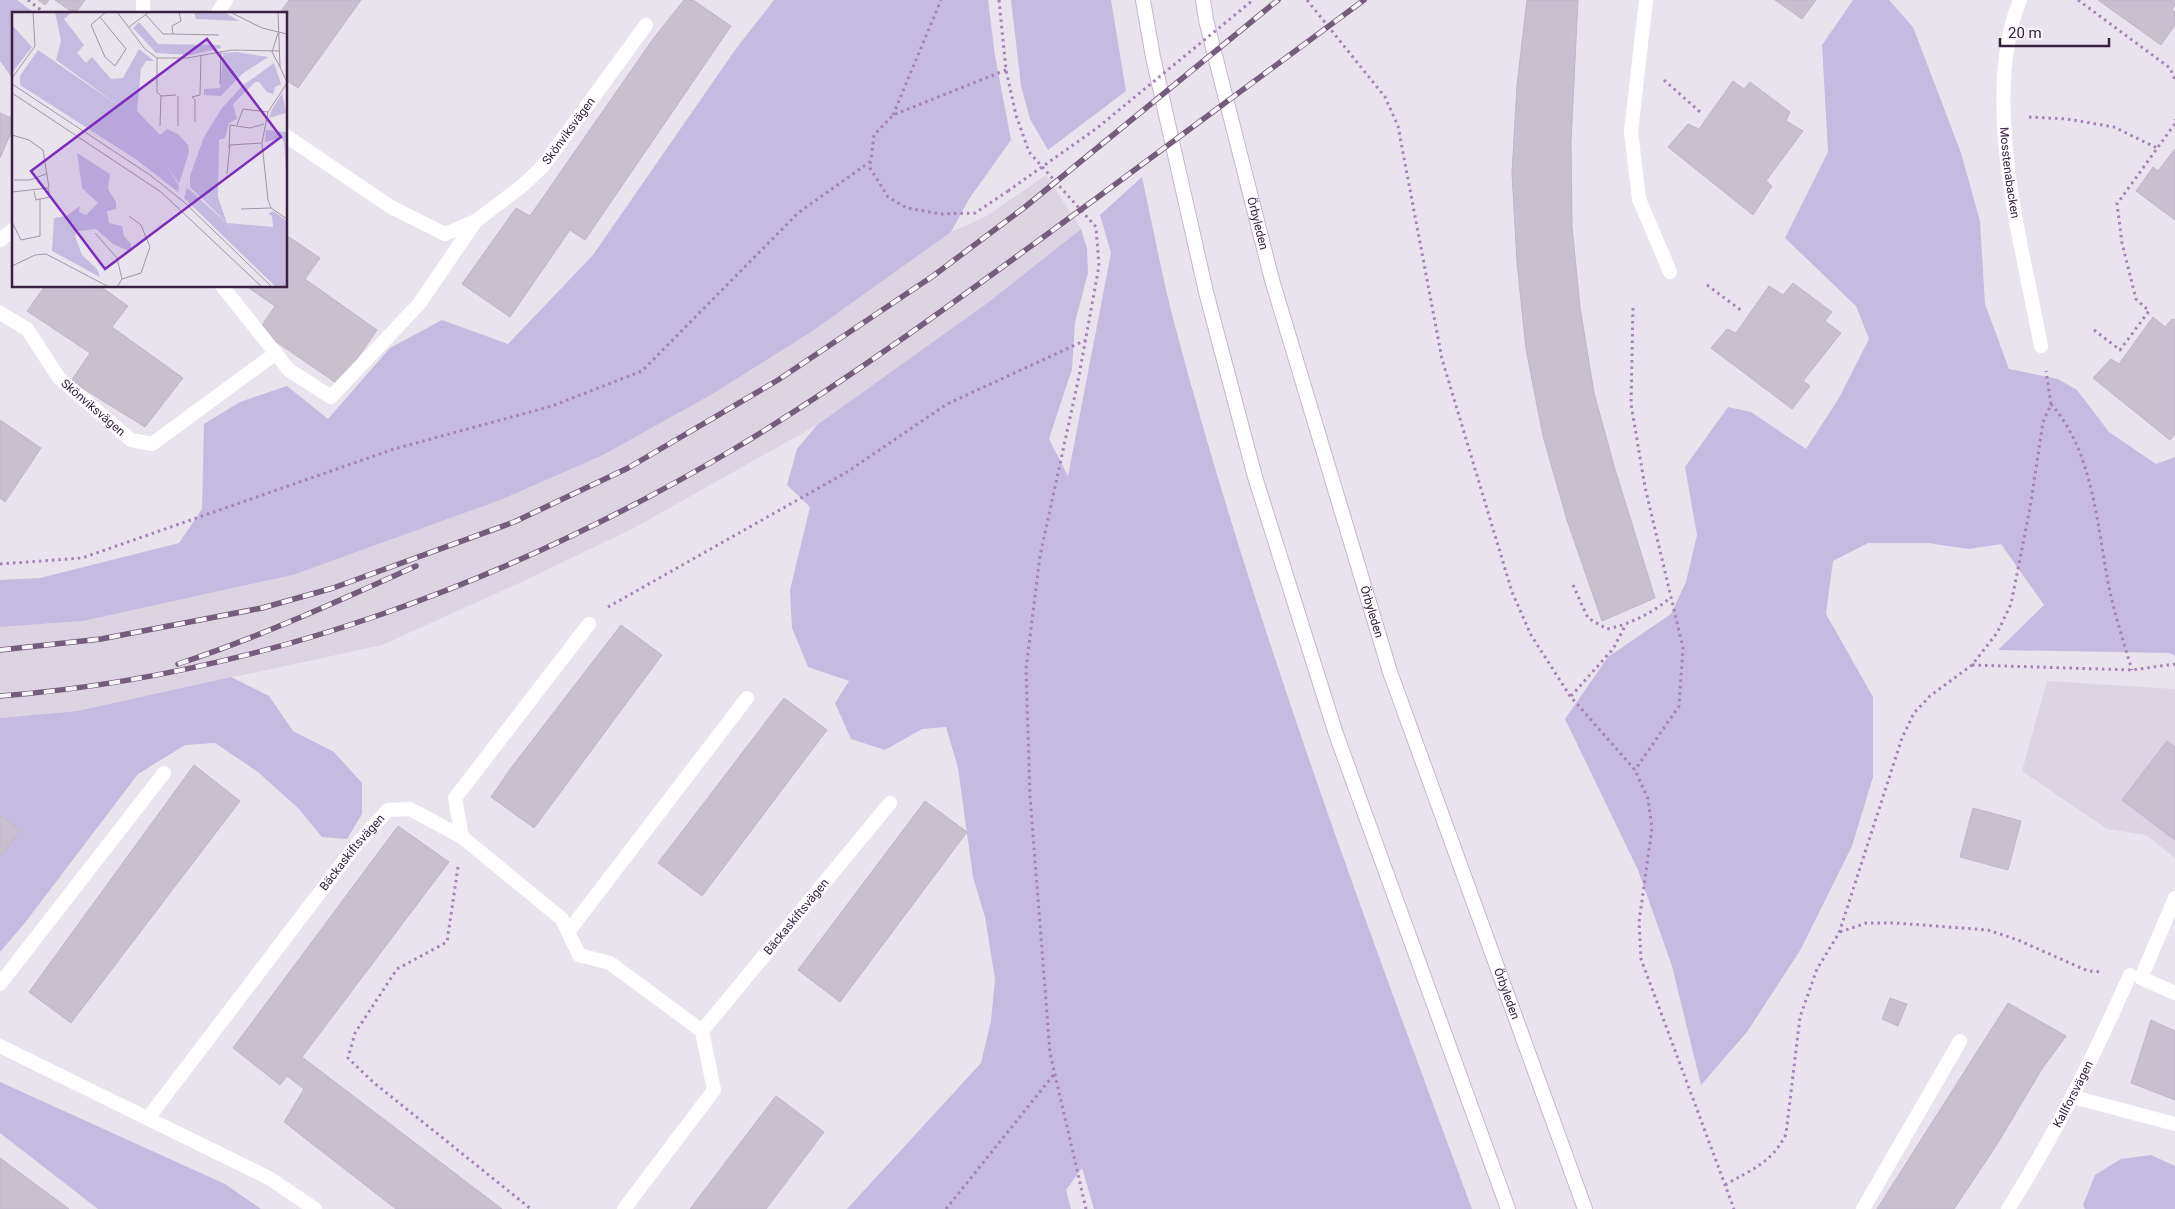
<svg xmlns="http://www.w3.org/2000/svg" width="2175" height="1209" viewBox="0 0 2175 1209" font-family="Roboto,sans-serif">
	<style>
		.built { fill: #dcd4e2 }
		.green { fill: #c5bbe1 }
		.building { fill: #c8bfcf; stroke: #c1b5c9 }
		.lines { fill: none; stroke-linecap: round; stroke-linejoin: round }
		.secondary-casing { stroke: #c6b6cf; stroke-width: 16 }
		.path { stroke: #a581b5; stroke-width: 3; stroke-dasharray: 2.5 4; stroke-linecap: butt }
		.service { stroke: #fff; stroke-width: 14 }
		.minor { stroke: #fff; stroke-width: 14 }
		.secondary { stroke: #fff; stroke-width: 14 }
		.rail-casing { stroke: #745c7d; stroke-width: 5.5 }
		.rail { stroke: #f7f4fa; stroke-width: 4; stroke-dasharray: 11; stroke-linecap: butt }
		.path-bridge { stroke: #a581b5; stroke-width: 3; stroke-dasharray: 2.5 4; stroke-linecap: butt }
		.labels { text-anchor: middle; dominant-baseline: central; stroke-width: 5; stroke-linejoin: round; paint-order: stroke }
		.street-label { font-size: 12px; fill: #392142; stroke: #f7f4fa }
		.inset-road { fill: none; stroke: #a395a9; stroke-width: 1 }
		.view { fill: #7b2cbf; fill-opacity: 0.15; stroke: #7b2cbf; stroke-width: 2.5 }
		.inset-edge { fill: none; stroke: #392142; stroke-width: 2.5 }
	</style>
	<rect width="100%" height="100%" fill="#e9e3ee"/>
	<path class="built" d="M 1046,175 L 1081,229 L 990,301 L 817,425 L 634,528 L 513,586 L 382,645 L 77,711 L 0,718 L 0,627 L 83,621 L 293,575 L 503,499 L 603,455 L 814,330 L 951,232 L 985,217 Z
		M 2047,681 L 2175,689 L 2175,858 L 2146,835 L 2107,829 L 2022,771 Z"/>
	<path class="green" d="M 0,0 L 17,0 L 36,14 L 14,14 L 14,81 L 0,61 Z
		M 774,0 L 988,0 L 995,56 L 1011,140 L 969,199 L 951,232 L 814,330 L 714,393 L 603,455 L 503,499 L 293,575 L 83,621 L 0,627 L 0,580 L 40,578 L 179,543 L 202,509 L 204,424 L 240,402 L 287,386 L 328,419 L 390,348 L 442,320 L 508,344 L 593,255 L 735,50 Z
		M 1011,0 L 1111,0 L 1126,91 L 1048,150 L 1030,119 L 1021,86 Z
		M 1853,0 L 1889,0 L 1913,27 L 1961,153 L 1980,221 L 1985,304 L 2009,369 L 2058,379 L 2077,390 L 2109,432 L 2156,464 L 2175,457 L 2175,656 L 2170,653 L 1998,650 L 2044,605 L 2001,544 L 1969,549 L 1928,543 L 1868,543 L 1833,561 L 1826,614 L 1873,697 L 1873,777 L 1852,846 L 1801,949 L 1747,1032 L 1701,1085 L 1672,966 L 1638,870 L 1565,719 L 1608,657 L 1671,614 L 1686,582 L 1697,535 L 1685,467 L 1728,407 L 1751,412 L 1806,449 L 1839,398 L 1869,339 L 1856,306 L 1785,238 L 1828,152 L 1822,45 Z
		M 1142,177 C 1153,227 1162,277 1175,326 C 1255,626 1364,918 1472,1209 L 1094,1209 L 1082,1168 L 1066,1190 L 1071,1209 L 847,1209 L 981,1063 L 991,1021 L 995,979 L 985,917 L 973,877 L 958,768 L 946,727 L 922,729 L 885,750 L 851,739 L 835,703 L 849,681 L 808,667 L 792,628 L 790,590 L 810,507 L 787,485 L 797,449 L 817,425 L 990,301 L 1081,229 L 1087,248 L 1088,273 L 1075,322 L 1072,369 L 1049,439 L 1068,476 L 1111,253 L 1100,215 Z
		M 231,677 L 269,696 L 293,731 L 334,752 L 362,783 L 362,814 L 347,839 L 322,837 L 298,808 L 258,772 L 215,743 L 185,745 L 138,774 L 24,924 L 0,952 L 0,718 L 77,711 Z
		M 0,1082 L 225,1184 L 261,1209 L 98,1209 L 0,1133 Z
		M 2151,1155 L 2175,1166 L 2175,1209 L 2085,1209 L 2083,1205 L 2095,1175 L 2121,1159 Z"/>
	<path class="building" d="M 38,0 L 49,0 L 45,5 Z
		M 55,0 L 85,0 L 75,14 Z
		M 289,0 L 361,0 L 298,88 L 286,80 L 286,14 L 279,14 Z
		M 684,0 L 693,0 L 731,26 L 585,240 L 570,230 L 510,317 L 462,284 L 516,208 L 530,216 L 653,39 Z
		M 1527,0 L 1578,0 L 1571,142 L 1572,226 L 1580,307 L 1594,393 L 1614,466 L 1655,598 L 1602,621 L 1567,520 L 1543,436 L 1526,349 L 1517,262 L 1512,173 L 1517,85 Z
		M 1775,0 L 1816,0 L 1802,19 Z
		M 2098,0 L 2175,0 L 2175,5 L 2172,9 L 2175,12 L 2175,25 L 2161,45 Z
		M 1733,81 L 1744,89 L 1750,82 L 1790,112 L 1786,121 L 1803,131 L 1766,181 L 1772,186 L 1753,215 L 1668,147 L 1688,124 L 1699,129 Z
		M 0,113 L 14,119 L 14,126 L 0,158 Z
		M 2175,149 L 2175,220 L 2136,191 L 2153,167 L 2158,171 Z
		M 286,235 L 320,258 L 305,279 L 377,330 L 339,385 L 259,330 L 275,306 L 246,286 L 286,286 Z
		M 1793,283 L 1832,312 L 1825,321 L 1841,333 L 1803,381 L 1810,386 L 1792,409 L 1711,348 L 1727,329 L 1736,333 L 1769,286 L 1783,295 Z
		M 45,286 L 100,286 L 128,306 L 112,327 L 183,378 L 145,427 L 71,381 L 90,353 L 27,311 Z
		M 2153,317 L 2165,327 L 2172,319 L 2175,320 L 2175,434 L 2170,440 L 2093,378 L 2111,359 L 2119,364 Z
		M 0,420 L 41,448 L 5,502 L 0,498 Z
		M 621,625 L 662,655 L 534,828 L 491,797 L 511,768 Z
		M 784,698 L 827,730 L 702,896 L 658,863 Z
		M 2167,741 L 2175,747 L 2175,840 L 2122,800 Z
		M 194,765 L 240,801 L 71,1023 L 29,992 Z
		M 925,801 L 967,832 L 840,1002 L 798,970 Z
		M 1973,808 L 2021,821 L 2008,870 L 1960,857 Z
		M 0,815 L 20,830 L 0,857 Z
		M 398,826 L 449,862 L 302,1057 L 502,1209 L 396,1209 L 284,1122 L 304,1089 L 287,1076 L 280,1085 L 233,1048 Z
		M 1890,998 L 1907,1004 L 1898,1026 L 1882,1019 Z
		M 2008,1003 L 2066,1036 L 2042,1069 L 1996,1146 L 1954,1209 L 1877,1209 Z
		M 2151,1020 L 2175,1031 L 2175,1100 L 2131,1083 Z
		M 776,1096 L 824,1132 L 766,1209 L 690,1209 Z
		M 0,1158 L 69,1209 L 0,1209 Z"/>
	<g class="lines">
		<defs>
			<g id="secondary">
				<path d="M 1143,0 L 1153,57 L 1206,292 L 1255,477 L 1336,734 L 1508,1209"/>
				<path id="s7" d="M 1203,0 L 1206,20 L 1272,280 L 1390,672 L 1585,1209"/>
			</g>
		</defs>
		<use href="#secondary" class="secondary-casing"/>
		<path class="path" d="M 28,0 L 46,14
			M 999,0 L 1006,70 L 1016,115 L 1029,152 L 1096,227 L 1099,266 L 1078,381 L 1040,556 L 1026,669 L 1030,796 L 1050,1053 L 1086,1209
			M 1307,0 L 1385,97 L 1398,126 L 1442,359 L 1512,592 L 1531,635 L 1570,696 L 1635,770 L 1648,799 L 1652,828 L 1639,922 L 1641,959 L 1734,1209
			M 2078,0 L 2170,68 L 2175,80
			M 1006,70 L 893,115 L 874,135 L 870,168 L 888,197 L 907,208 L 941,214 L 975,213 L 1008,191
			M 1664,80 L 1700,112
			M 893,115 L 941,0
			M 2029,117 L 2067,119 L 2114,127 L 2157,148
			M 1707,285 L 1742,311
			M 1633,308 L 1631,404 L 1645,487 L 1683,648 L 1679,706 L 1635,770
			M 2094,330 L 2120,350 L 2149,311 L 2136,299 L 2122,243 L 2117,204 L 2174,125 L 2175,119
			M 2051,404 C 2095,454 2097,530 2110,592 C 2116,618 2124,644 2132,670
			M 0,564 L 82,558 L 394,449 L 552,406 L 642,371 L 798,213 L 871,161
			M 1573,585 L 1588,618 L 1607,629 C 1631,624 1652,613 1670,598
			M 608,607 L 847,472 L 947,404 L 1086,340
			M 1972,665 L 2132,670 L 2175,664
			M 1571,696 L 1613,649 L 1625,626
			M 458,867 L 447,942 L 397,969 L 355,1033 L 348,1058 L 373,1082 L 531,1209
			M 1840,932 L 1866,923 L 1895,923 L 1988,930 L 2018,940 L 2088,971 L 2103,972
			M 1725,1185 C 1752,1169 1772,1163 1786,1134 L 1800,1017 L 1817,969 L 1839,933 L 1902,738 L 1914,713 L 1930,696 L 1972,665 L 1997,633 L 2011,604 L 2030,508 L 2043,422 L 2051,404 L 2046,371
			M 946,1209 L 1055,1073"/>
		<path class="service" d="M 143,14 L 143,0
			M 462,837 L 562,919 L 579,955
			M 1863,1209 L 1960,1041"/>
		<g class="minor">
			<path d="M 1646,0 L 1631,131 L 1639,199 L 1670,272"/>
			<path id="s1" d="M 2020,0 C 1980,99 2022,244 2041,346"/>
			<path d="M 217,14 L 226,0"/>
			<path id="s2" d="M 286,136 L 391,207 L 445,234 L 476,221 L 523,185 L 543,166 L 646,25"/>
			<path d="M 0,240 L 14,229"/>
			<path d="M 222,286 L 289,370 L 331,397 L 419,304 L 475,222"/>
			<path id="s3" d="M 0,313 L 27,329 L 59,378 L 131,440 L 152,444 L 276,353"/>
			<path d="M 462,837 L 455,798 L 589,624"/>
			<path d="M 2175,898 L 2141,978 L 2175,993"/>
			<path d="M 568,932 L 747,698"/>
			<path d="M 579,955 L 610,963 L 702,1031 L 714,1090 L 624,1209"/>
			<path d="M 0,984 L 164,773"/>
			<path id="s4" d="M 702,1031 L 890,803"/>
			<path d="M 0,1046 L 269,1178 L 315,1209"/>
			<path d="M 2073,1097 L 2175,1124"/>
			<path id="s5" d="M 148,1118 L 356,845 L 388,810 L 410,809 L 462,837"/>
			<path id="s6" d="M 2008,1209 C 2056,1134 2094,1055 2130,975"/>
		</g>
		<use href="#secondary" class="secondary"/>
		<defs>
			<path id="rail" d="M 0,650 L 101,639 L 262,608 L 333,588 L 514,522 L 628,468 L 778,380 L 933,276 L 1025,207 L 1278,0
				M 178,664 C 260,637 338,601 416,566
				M 0,696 C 260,676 511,581 734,449 C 859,374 976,286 1094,200 C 1184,133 1274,67 1364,0"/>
		</defs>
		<use href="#rail" class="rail-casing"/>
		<use href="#rail" class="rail"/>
		<path class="path-bridge" d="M 1008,191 L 1097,128 L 1253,0"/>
	</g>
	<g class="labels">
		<g class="street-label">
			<text stroke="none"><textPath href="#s2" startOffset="351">Skönviksvägen</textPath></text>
			<text stroke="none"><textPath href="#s1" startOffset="175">Mosstenabacken</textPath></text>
			<text stroke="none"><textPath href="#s7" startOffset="230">Örbyleden</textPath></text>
			<text stroke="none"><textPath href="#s3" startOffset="135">Skönviksvägen</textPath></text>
			<text stroke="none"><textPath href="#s7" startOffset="635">Örbyleden</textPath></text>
			<text stroke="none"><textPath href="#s5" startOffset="335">Bäckaskiftsvägen</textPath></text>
			<text stroke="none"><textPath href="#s4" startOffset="148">Bäckaskiftsvägen</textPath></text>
			<text stroke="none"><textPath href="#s7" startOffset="1040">Örbyleden</textPath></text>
			<text stroke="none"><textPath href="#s6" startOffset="132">Kallforsvägen</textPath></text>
		</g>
	</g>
	<g transform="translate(12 12)">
		<rect width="275" height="275" fill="#e9e3ee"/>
		<path d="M 43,0 L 60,0 L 52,7 L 72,33 L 65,41 L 74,51 L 80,45 L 99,67 L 111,66 L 127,37 L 142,49 L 134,49 L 129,57 L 125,99 L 148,123 L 155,117 L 166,122 L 176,133 L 177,140 L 167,172 L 154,152 L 167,174 L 166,180 L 125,148 L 8,73 L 8,64 L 26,38 L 110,96 L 44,48 L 49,29 ZM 182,0 L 212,0 L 227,9 L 184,7 ZM 127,10 L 146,32 L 208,33 L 209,36 L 178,43 L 144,41 L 121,16 ZM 0,13 L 20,35 L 0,61 ZM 224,40 L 256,45 L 230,62 L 209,84 L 192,83 L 192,77 L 208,76 L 211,41 ZM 262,51 L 269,72 L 263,75 L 261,82 L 255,80 L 247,70 L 243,70 L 221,92 L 225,107 L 217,111 L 213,126 L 207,128 L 206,185 L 215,211 L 261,215 L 260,204 L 256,202 L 261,199 L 275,209 L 275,275 L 264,275 L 172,186 L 175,176 L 178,178 L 237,231 L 214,210 L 178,175 L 178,164 L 192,125 L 210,96 L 230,74 ZM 270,81 L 274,101 L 257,106 L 259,99 ZM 254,118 L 275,120 L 275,174 L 272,130 L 269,126 L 253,130 ZM 65,141 L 98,162 L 96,177 L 104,190 L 104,197 L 95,199 L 97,211 L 110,214 L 112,224 L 119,232 L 119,240 L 101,232 L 84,217 L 66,219 L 63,224 L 70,243 L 85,257 L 88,265 L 40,239 L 42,206 L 54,204 L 68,194 L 67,200 L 74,203 L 86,191 L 70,176 Z" fill="#c5bbe1"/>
		<path class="inset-road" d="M 105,0 L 133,37 L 145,46 L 175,46 L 220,38 L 267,39M 167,0 L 169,9 L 160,14 L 161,22 L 207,23M 218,0 L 250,16 L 275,22M 266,0 L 268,55 L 275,70M 134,3 L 151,22 L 161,22M 88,5 L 114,37 L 103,54 L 93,45 L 79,13 L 82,10 L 94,0M 117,15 L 137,0M 266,21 L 260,40 L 268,55M 145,46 L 145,80 L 149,84 L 164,83M 0,66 L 23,34 L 21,0M 275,71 L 256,100 L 250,131 L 256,188 L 259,196 L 275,207M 0,72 L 138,163 L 172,190 L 260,275M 208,72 L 209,39M 0,81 L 149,180 L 250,275M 183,110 L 183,88 L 180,85 L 188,83 L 189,43M 225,113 L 231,97 L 256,100M 148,114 L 149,84M 166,114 L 166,84M 0,123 L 17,128 L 31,138 L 37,176M 217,136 L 218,113 L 238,116 L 252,112M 215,162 L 218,133 L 250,131M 2,168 L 18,168 L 34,162M 0,180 L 36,176 L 38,185 L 24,188 L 22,179M 229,197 L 259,196M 0,210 L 9,228 L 28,224 L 28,186M 83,221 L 105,246 L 110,267 L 105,275M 0,254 L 23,243 L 34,242 L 97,275M 110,267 L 129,261 L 138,235 L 129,213 L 117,204"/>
		<path class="view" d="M 195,27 L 269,125 L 93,257 L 19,159 Z"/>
		<rect width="275" height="275" class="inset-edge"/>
	</g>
	<path d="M2000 38v8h109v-8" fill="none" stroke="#392142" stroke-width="2.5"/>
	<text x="2008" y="38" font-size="15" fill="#392142" stroke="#f7f4fa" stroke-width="4" paint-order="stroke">20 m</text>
</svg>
